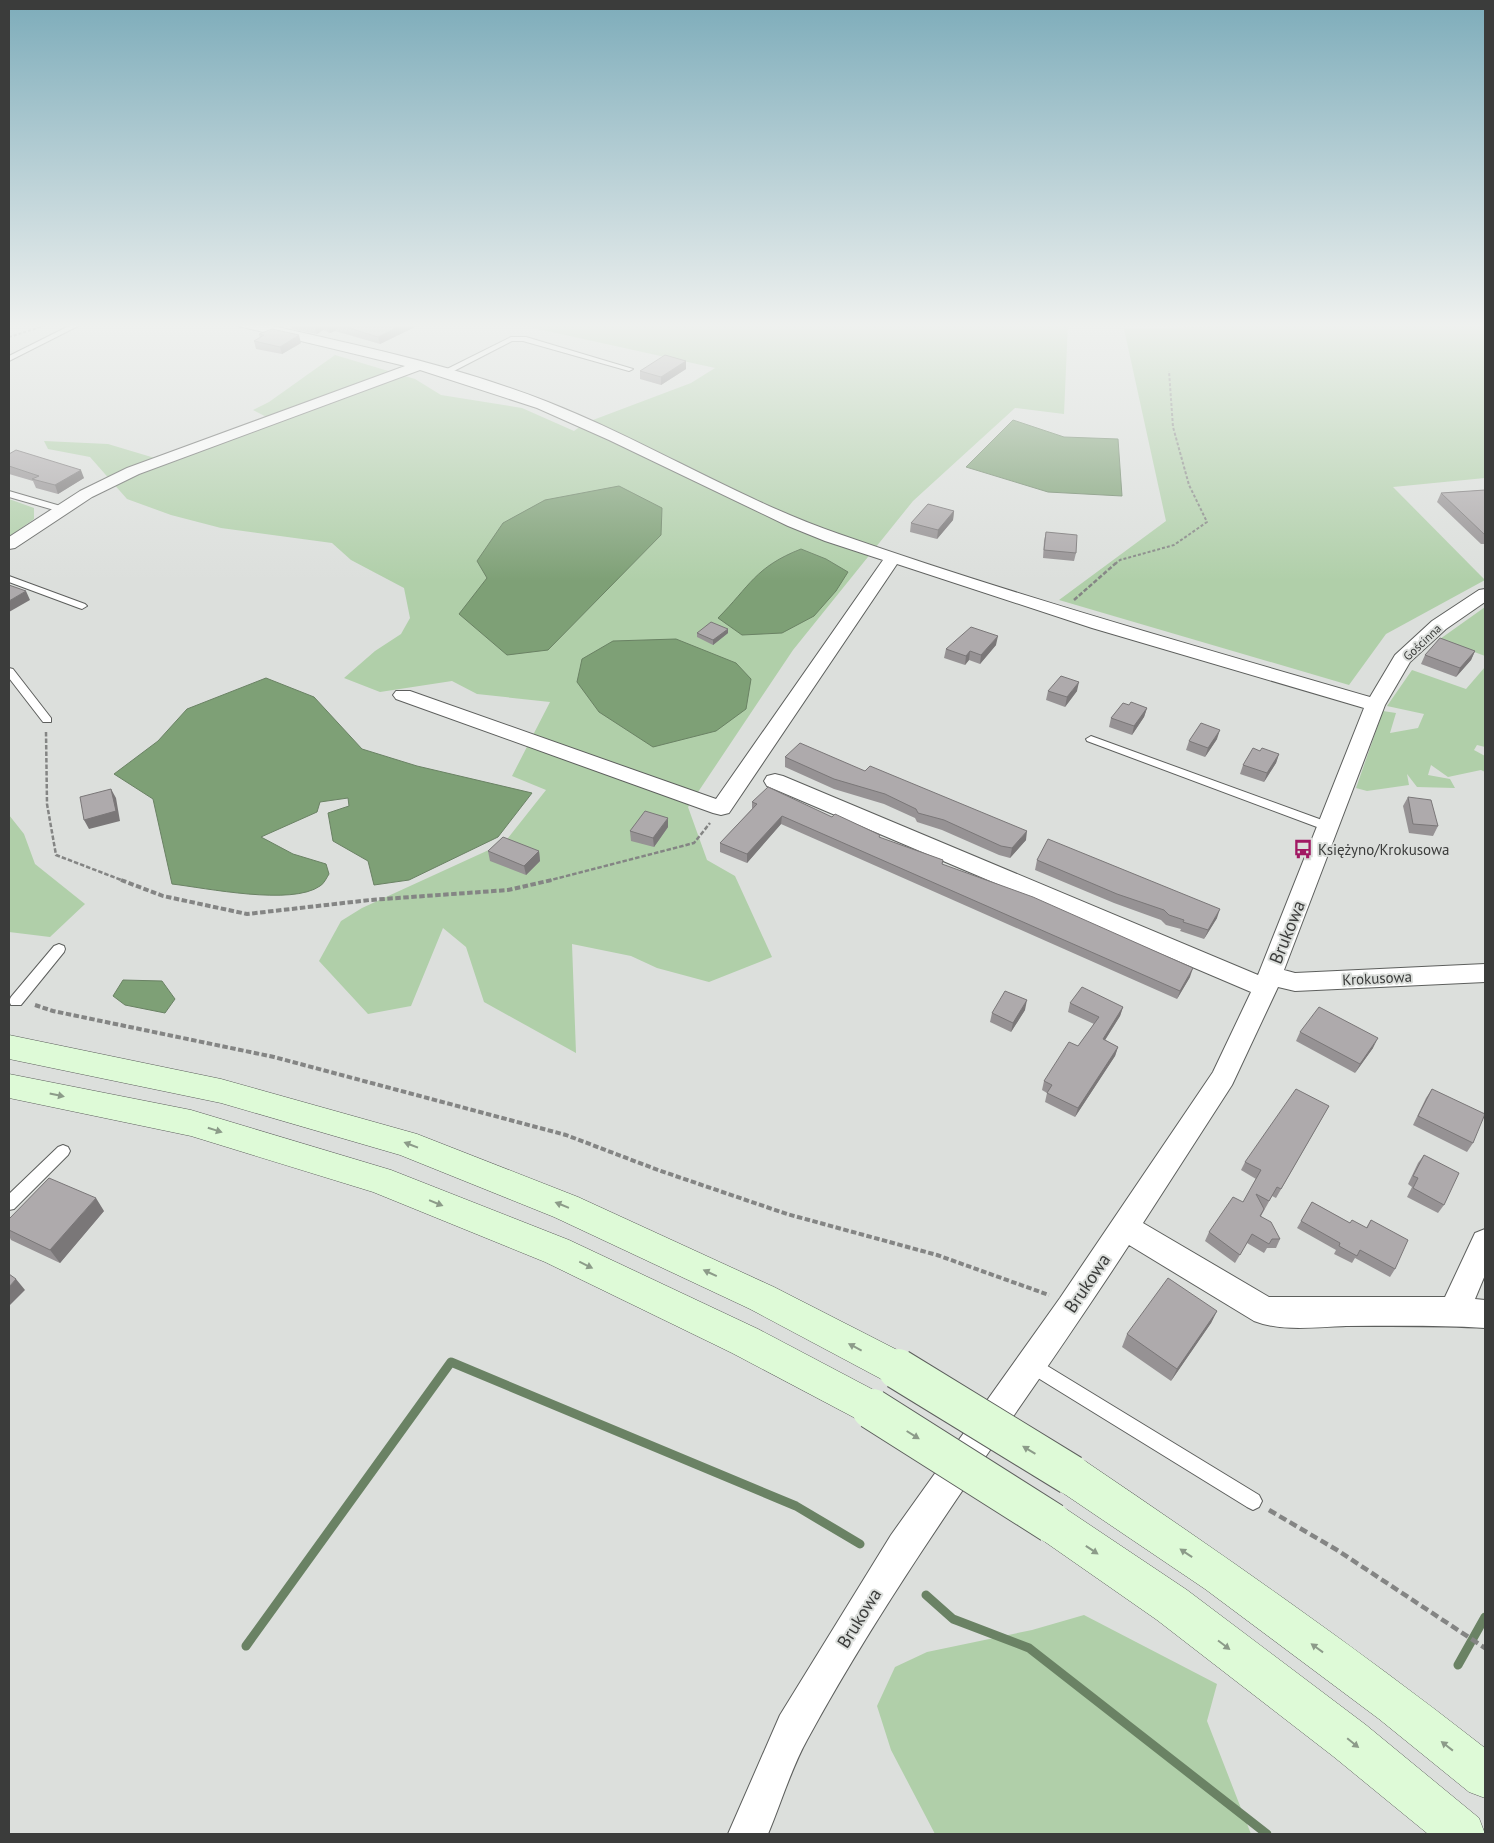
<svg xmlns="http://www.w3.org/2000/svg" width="1494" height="1843" viewBox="0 0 1494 1843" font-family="'PT Sans',sans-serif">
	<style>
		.green { fill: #b0cfa9 }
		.water { fill: #7ea076; stroke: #6a8264 }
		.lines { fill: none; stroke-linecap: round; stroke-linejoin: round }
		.stream { stroke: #6a8264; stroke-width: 9 }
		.service-casing { stroke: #5d5f5d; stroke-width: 2 }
		.minor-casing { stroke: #5d5f5d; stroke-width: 2 }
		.secondary-casing { stroke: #5d5f5d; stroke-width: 1 }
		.path-far3 { stroke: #848584; stroke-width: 2; stroke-dasharray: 3 2; stroke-linecap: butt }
		.path-far2 { stroke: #848584; stroke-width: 2.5; stroke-dasharray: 4.5 2; stroke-linecap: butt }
		.path-far1 { stroke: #848584; stroke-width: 4; stroke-dasharray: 5.5 2.5; stroke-linecap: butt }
		.path { stroke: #848584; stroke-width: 4.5; stroke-dasharray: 8 4; stroke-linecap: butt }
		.service { fill: #fff; fill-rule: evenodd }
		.minor { fill: #fff; fill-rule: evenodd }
		.secondary { fill: #defad7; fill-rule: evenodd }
		.secondary-bridge-casing { stroke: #5d5f5d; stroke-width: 42; stroke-linecap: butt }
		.secondary-bridge { stroke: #defad7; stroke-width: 40 }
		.wall { fill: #969294 }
		.shaded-wall { fill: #7a7778 }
		.building { fill: #aeaaac; stroke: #7a7778 }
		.oneway { fill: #8c9b89 }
		.labels { text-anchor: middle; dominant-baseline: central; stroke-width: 4; stroke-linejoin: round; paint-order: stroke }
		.far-street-label { font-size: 12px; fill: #3b3c3b; stroke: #dcdfdc }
		.poi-label { font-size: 15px; fill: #3b3c3b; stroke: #dcdfdc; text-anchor: start }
		.street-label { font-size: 15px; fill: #3b3c3b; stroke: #dcdfdc }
		.near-street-label { font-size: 18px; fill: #3b3c3b; stroke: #dcdfdc }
	</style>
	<rect width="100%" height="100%" fill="#dcdfdc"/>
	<path class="green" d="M 511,323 L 1068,323 L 1064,414 L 1015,408 L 913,501 L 793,650 L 688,807 L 707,860 L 735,876 L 772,957 L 709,982 L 657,968 L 631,956 L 572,944 L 576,1053 L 484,1002 L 466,947 L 443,928 L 411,1006 L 368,1014 L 319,961 L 341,921 L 362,908 L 504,843 L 546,790 L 512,776 L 550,702 L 477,694 L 452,681 L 380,692 L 344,678 L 375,651 L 401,634 L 410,618 L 404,588 L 351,560 L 332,543 L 221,528 L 171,515 L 127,499 L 90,457 L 48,449 L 44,441 L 108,444 L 168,462 L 276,422 L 253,410 L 269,402 L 335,355 L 415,379 L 441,395 L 522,408 L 574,431 L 585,423 L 691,383 L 715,368 Z
		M 1317,323 L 1485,323 L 1485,478 L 1393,487 L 1485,580 L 1386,634 L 1349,685 L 1059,600 L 1166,521 L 1124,329 Z
		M 9,499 L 34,508 L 34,519 L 9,537 Z
		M 1485,607 L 1485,656 L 1440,639 Z
		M 1485,667 L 1485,747 L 1477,745 L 1474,750 L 1485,756 L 1485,772 L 1481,770 L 1448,777 L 1431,765 L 1428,775 L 1450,779 L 1455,788 L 1417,787 L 1407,774 L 1409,785 L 1367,791 L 1356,788 L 1383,711 L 1396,713 L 1390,733 L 1418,728 L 1424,714 L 1387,706 L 1412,670 L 1466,689 Z
		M 9,815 L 24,834 L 35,864 L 85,904 L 50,937 L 9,932 Z
		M 1084,1615 L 1217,1684 L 1207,1721 L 1251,1834 L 935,1834 L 891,1750 L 877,1706 L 895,1667 L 927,1652 L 1032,1630 Z"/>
	<path class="water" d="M 1013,420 L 1064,437 L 1118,439 L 1122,496 L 1048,492 L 966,467 Z
		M 619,486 L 662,508 L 661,535 L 548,650 L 507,655 L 459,614 L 487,578 L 477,561 L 503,523 L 545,500 Z
		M 801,549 L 826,559 L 848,572 L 836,591 L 814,616 L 782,633 L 742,635 L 718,618 C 750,586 755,567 801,549 Z
		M 676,639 L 736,663 L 751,679 L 746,709 L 716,731 L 653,747 L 599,712 L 577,682 L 582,659 L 613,641 Z
		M 266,678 L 314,697 L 362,749 L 417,766 L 532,793 L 498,837 L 409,880 L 374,885 L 368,861 L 333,841 L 328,813 L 349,806 L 348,798 L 320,802 L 317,812 L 261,837 L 293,854 L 326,864 L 329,874 C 327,877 324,884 320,886 C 292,906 206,888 172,884 L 153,799 L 114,774 L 158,741 L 187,709 Z
		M 123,980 L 162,981 L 175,999 L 165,1013 L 125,1005 L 113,996 Z"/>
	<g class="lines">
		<path class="stream" d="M 926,1595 L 953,1619 L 1029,1648 L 1267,1834
			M 246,1646 L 451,1362 L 796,1506 L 860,1544
			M 1458,1665 L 1485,1617"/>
		<defs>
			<path id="service" d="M 75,323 L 84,323 L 9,361 L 9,356 Z
				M 266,323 L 276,323 L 260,329 L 256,327 Z
				M 511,337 L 526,337 L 633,369 L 629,371 L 523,341 L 512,341 L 450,373 L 443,371 Z
				M 9,491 L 64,507 L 65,509 L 61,512 L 9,497 Z
				M 9,576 L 85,604 L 87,606 L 82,609 L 79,608 L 9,582 Z
				M 9,668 L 13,669 L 51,718 L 51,722 L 43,722 L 9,678 Z
				M 1091,736 L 1333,824 L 1335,827 L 1329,831 L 1325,830 L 1087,741 L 1086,739 Z
				M 59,944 L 64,946 L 65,949 L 64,952 L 21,1005 L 11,1005 L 9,1001 L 11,997 L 54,946 Z
				M 63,1145 L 68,1147 L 70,1151 L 68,1155 L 14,1209 L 9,1210 L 9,1194 L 58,1147 Z
				M 1031,1356 L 1259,1495 L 1262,1501 L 1259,1507 L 1253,1510 L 1247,1507 L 1025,1370 L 1023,1364 L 1025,1358 Z"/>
			<path id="minor" d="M 236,323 L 259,323 C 357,345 454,365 548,402 C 647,441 738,499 839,534 C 1013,595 1192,645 1370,697 L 1395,655 L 1432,621 L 1479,590 L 1485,589 L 1485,602 L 1446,629 L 1410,662 L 1385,705 L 1284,970 L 1295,973 L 1485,964 L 1485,982 L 1295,991 L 1278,987 L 1232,1085 L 1143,1223 L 1269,1297 L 1445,1297 L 1475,1233 L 1485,1229 L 1485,1275 L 1475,1299 L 1485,1300 L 1485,1328 C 1439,1325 1393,1326 1346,1326 C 1317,1327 1282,1332 1254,1321 L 1129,1245 C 1022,1410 901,1567 807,1740 C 791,1769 781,1803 768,1834 L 728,1834 L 780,1715 L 891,1535 L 1060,1298 L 1213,1072 L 1251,992 L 767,786 L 764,781 L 767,776 L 775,774 L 783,776 L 1258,975 L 1364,708 L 1092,628 L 897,564 L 729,813 L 721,815 L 713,813 L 396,699 L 393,695 L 396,691 L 410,691 L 716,799 L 883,560 L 825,541 L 788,526 L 609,440 L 537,408 L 420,370 L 139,474 L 92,497 L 15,548 L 9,549 L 9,537 L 80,491 L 127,468 L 405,366 L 238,326 Z"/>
			<path id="secondary" d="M 9,1035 L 221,1079 L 417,1134 L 578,1197 L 774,1287 L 911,1357 L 916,1369 L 911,1381 L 898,1386 L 885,1381 L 750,1309 L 554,1217 L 400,1155 L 221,1103 L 9,1059 Z
				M 9,1074 L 191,1110 L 391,1170 L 569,1240 L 758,1329 L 885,1396 L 891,1409 L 885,1422 L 872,1427 L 732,1353 L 545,1262 L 373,1192 L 191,1136 L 9,1098 Z
				M 1071,1456 L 1085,1461 C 1221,1553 1356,1647 1485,1748 L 1485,1798 L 1469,1792 L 1379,1719 L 1205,1589 L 1057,1489 L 1052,1475 L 1057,1461 Z
				M 1052,1503 L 1066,1509 L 1187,1590 L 1366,1725 L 1479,1818 L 1485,1834 L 1428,1834 L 1334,1757 L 1157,1620 L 1038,1537 L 1032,1523 L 1038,1509 Z"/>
		</defs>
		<use href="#service" class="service-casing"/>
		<use href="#minor" class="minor-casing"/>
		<use href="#secondary" class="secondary-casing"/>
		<path class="path-far3" d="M 9,337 L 41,327 L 45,323
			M 1115,564 L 1120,560 L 1174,545 L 1207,522 L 1189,485 L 1173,427 L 1169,371"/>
		<path class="path-far2" d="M 1074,600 L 1116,563
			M 46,732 L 47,804 L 56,855 L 124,881
			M 547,881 L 694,843 L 710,823"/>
		<path class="path-far1" d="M 121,880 L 163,896 L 247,914 L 370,900 L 508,890 L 552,880
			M 35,1005 L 53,1011 L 274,1057 L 566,1135 L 658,1170 L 787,1214 L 937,1255 L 1049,1295"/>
		<path class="path" d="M 1269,1510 L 1337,1550 L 1485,1648"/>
		<use href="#service" class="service"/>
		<use href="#minor" class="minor"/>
		<use href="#secondary" class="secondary"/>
		<defs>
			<path id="secondary-bridge" d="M 898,1369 L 1071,1475
				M 872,1409 L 1052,1523"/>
		</defs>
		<use href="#secondary-bridge" class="secondary-bridge-casing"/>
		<use href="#secondary-bridge" class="secondary-bridge"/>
	</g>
	<path class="wall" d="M 291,323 L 423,323 L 380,344 L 335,331 L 330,333 L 323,330 L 317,334 L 292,329 Z
		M 259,334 L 301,343 L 282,354 L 256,349 L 254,341 L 260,338 Z
		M 686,361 L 686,369 L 661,385 L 640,379 L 640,371 Z
		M 9,454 L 84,478 L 58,494 L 36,488 L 33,481 L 9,474 Z
		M 1485,490 L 1485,544 L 1481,544 L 1437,502 L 1441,493 Z
		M 954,511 L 953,520 L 937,539 L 910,532 L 911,523 Z
		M 1046,532 L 1076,553 L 1074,561 L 1043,558 L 1044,541 Z
		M 728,629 L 728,633 L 713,645 L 697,637 L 697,633 Z
		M 996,645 L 980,664 L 969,660 L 965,665 L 944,658 L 946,649 Z
		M 1475,651 L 1471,660 L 1456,677 L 1421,664 L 1425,655 Z
		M 1048,691 L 1077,691 L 1065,707 L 1046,700 Z
		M 1129,705 L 1147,708 L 1144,717 L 1132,735 L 1109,727 L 1111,718 Z
		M 1217,739 L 1205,757 L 1186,750 L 1189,741 Z
		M 1279,754 L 1276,763 L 1264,782 L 1240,774 L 1243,765 Z
		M 785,757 L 1026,840 L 1010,858 L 999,855 L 942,830 L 917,822 L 915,818 L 884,804 L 834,789 L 785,767 Z
		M 1408,797 L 1438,826 L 1433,836 L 1409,833 L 1403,806 Z
		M 752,802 L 832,817 L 880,838 L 943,860 L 942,864 L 1190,977 L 1177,999 L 781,824 L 747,863 L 720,852 L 720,843 L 752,809 Z
		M 668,827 L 654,847 L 631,841 L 630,831 Z
		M 488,851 L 539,851 L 540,861 L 526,875 L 490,861 Z
		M 1037,860 L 1217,918 L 1204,939 L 1180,931 L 1181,929 L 1166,925 L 1161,920 L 1114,903 L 1035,870 Z
		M 1070,1003 L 1123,1007 L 1120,1016 L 1105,1040 L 1118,1047 L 1115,1056 L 1075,1117 L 1045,1102 L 1047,1093 L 1042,1090 L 1044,1081 L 1078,1046 L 1094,1024 L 1068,1012 Z
		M 1025,1010 L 1011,1032 L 990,1022 L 992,1013 Z
		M 1300,1032 L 1373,1048 L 1355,1073 L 1296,1041 Z
		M 1432,1089 L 1473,1143 L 1467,1152 L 1413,1125 L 1426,1098 Z
		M 1329,1106 L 1276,1198 L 1272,1196 L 1261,1216 L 1280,1239 L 1276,1248 L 1267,1248 L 1264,1253 L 1247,1243 L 1235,1263 L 1205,1241 L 1209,1232 L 1243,1202 L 1256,1179 L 1241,1170 L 1245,1162 Z
		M 1424,1155 L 1444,1205 L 1438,1213 L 1407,1197 L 1412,1187 L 1408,1184 L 1418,1163 Z
		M 1312,1202 L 1350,1223 L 1366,1228 L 1371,1220 L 1395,1269 L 1390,1277 L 1355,1258 L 1352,1263 L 1334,1254 L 1336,1250 L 1297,1228 Z
		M 104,1211 L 60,1263 L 11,1240 L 9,1236 L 9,1219 Z
		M 1217,1311 L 1211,1323 L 1171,1381 L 1122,1347 L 1127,1334 Z"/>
	<path class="shaded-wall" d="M 321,323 L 323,330 L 317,334 L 315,326 Z
		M 333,323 L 335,331 L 330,333 L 328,325 Z
		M 406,323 L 423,323 L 380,344 L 378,337 Z
		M 299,335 L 301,343 L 282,354 L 280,347 Z
		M 686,361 L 686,369 L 661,385 L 661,377 Z
		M 81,470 L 84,478 L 58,494 L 55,485 Z
		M 954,511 L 953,520 L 937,539 L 938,530 Z
		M 26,591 L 30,600 L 9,612 L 9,601 Z
		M 728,629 L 728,633 L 713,645 L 713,640 Z
		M 998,636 L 996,645 L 980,664 L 981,655 Z
		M 970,651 L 969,660 L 965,665 L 966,656 Z
		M 1475,651 L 1471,660 L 1456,677 L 1460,668 Z
		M 1079,682 L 1077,691 L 1065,707 L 1067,697 Z
		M 1147,708 L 1144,717 L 1132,735 L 1134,726 Z
		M 1220,730 L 1217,739 L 1205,757 L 1208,748 Z
		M 1279,754 L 1276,763 L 1264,782 L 1267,773 Z
		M 111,789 L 116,798 L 120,821 L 89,829 L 84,820 Z
		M 782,816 L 781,824 L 747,863 L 747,854 Z
		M 668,818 L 668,827 L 654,847 L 653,838 Z
		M 1027,831 L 1026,840 L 1010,858 L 1012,848 Z
		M 539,851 L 540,861 L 526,875 L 524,866 Z
		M 1220,909 L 1217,918 L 1204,939 L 1208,930 Z
		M 1193,968 L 1190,977 L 1177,999 L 1180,991 Z
		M 1027,1000 L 1025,1010 L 1011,1032 L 1013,1023 Z
		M 1123,1007 L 1120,1016 L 1100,1048 L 1103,1039 Z
		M 1378,1038 L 1373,1048 L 1355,1073 L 1360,1064 Z
		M 1118,1047 L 1115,1056 L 1075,1117 L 1078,1108 Z
		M 96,1198 L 104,1211 L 60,1263 L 50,1250 Z
		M 16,1279 L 25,1290 L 9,1306 L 9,1287 Z
		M 1217,1311 L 1211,1323 L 1171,1381 L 1177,1369 Z"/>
	<path class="building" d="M 298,323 L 406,323 L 378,337 L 333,323 L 328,325 L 321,323 L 315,326 Z
		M 272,329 L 299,335 L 280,347 L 254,341 L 264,335 L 259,334 Z
		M 665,355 L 686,361 L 661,377 L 640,371 Z
		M 16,450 L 81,470 L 55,485 L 32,479 L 39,476 L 9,466 L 9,454 Z
		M 1485,490 L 1485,535 L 1441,493 Z
		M 928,504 L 954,511 L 938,530 L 911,523 Z
		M 1046,532 L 1077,535 L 1076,553 L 1044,550 Z
		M 9,585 L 26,591 L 9,601 Z
		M 711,622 L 728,629 L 713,640 L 697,633 Z
		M 971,627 L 998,636 L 981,655 L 970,651 L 966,656 L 946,649 Z
		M 1440,638 L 1475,651 L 1460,668 L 1425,655 Z
		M 1061,676 L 1079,682 L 1067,697 L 1048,691 Z
		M 1131,702 L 1147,708 L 1134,726 L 1111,718 L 1123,703 L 1129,705 Z
		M 1201,723 L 1220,730 L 1208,748 L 1189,741 Z
		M 800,743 L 865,771 L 870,766 L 1027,831 L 1012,848 L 1001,846 L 944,820 L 918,813 L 916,809 L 885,794 L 834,779 L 785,757 Z
		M 1253,748 L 1260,751 L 1262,748 L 1279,754 L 1267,773 L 1243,765 Z
		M 768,787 L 832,817 L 835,814 L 880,835 L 879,837 L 943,860 L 942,864 L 1033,897 L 1193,968 L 1180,991 L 782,816 L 747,854 L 720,843 L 757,804 L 752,802 Z
		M 111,789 L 116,811 L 84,820 L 80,797 Z
		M 1408,797 L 1431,800 L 1438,826 L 1413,824 Z
		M 645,811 L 668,818 L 653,838 L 630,831 Z
		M 503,837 L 539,851 L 524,866 L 488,851 Z
		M 1048,839 L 1220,909 L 1208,930 L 1183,922 L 1184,920 L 1169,915 L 1164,910 L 1117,894 L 1037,860 Z
		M 1082,987 L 1123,1007 L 1103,1039 L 1118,1047 L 1078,1108 L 1047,1093 L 1052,1085 L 1044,1081 L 1069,1042 L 1078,1046 L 1099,1017 L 1070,1003 Z
		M 1005,991 L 1027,1000 L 1013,1023 L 992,1013 Z
		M 1319,1007 L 1378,1038 L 1360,1064 L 1300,1032 Z
		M 1296,1089 L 1329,1106 L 1281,1189 L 1277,1187 L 1269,1201 L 1256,1194 L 1264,1209 L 1260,1216 L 1271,1222 L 1280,1239 L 1272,1239 L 1269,1244 L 1252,1234 L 1240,1255 L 1209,1232 L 1233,1197 L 1243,1202 L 1261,1170 L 1245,1162 Z
		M 1432,1089 L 1485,1114 L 1473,1143 L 1418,1116 Z
		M 1424,1155 L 1459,1173 L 1444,1205 L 1413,1188 L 1418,1178 L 1413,1176 Z
		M 49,1178 L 96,1198 L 50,1250 L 9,1230 L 9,1219 Z
		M 1312,1202 L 1350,1223 L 1352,1220 L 1367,1228 L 1371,1220 L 1408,1240 L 1395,1269 L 1360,1250 L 1357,1256 L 1339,1246 L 1340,1243 L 1301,1221 Z
		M 9,1274 L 16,1279 L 9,1287 Z
		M 1168,1278 L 1217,1311 L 1177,1369 L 1127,1334 Z"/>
	<defs><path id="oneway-solid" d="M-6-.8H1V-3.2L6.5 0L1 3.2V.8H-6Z" transform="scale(1.25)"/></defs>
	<g class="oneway">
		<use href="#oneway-solid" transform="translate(57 1095) rotate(12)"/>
		<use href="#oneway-solid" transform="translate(215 1130) rotate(17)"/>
		<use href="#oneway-solid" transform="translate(411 1145) rotate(-159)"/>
		<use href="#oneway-solid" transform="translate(436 1203) rotate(22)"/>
		<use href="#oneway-solid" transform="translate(562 1205) rotate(-158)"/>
		<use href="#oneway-solid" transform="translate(586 1265) rotate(26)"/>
		<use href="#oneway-solid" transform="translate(710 1273) rotate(-155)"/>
		<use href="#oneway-solid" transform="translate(855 1347) rotate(-152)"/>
		<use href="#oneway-solid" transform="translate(913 1435) rotate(32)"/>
		<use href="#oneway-solid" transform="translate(1029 1450) rotate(-149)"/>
		<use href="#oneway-solid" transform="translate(1092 1550) rotate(34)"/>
		<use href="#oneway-solid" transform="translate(1186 1553) rotate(-146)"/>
		<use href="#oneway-solid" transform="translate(1224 1645) rotate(37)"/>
		<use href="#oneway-solid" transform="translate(1317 1648) rotate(-144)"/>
		<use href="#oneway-solid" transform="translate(1353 1743) rotate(39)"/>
		<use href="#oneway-solid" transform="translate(1447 1746) rotate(-142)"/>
	</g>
	<linearGradient id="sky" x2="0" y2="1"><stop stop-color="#7dacba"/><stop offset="0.56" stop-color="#eff1ef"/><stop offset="1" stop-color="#eff1ef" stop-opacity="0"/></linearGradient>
	<rect width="1494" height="581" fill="url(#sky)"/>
	<defs>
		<symbol id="bus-bare" viewBox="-9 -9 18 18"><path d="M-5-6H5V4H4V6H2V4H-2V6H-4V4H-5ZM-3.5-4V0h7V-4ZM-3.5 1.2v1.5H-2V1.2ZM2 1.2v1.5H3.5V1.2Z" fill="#a11863" stroke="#dcdfdc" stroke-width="2.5" paint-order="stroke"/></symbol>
	</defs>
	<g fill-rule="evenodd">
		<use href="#bus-bare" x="1289" y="835" width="28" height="28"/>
	</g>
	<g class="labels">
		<g class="far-street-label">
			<text transform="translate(1422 642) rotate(-43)">Gościnna</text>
		</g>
		<g class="poi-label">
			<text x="1318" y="849">Księżyno/Krokusowa</text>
		</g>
		<g class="street-label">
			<text transform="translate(1377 978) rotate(-3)">Krokusowa</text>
		</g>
		<g class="near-street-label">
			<text transform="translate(1287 932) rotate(-68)">Brukowa</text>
			<text transform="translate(1087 1283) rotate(-56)">Brukowa</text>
			<text transform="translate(859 1618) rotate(-58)">Brukowa</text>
		</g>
	</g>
	<rect width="1494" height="1843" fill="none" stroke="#3b3c3b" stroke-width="20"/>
</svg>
